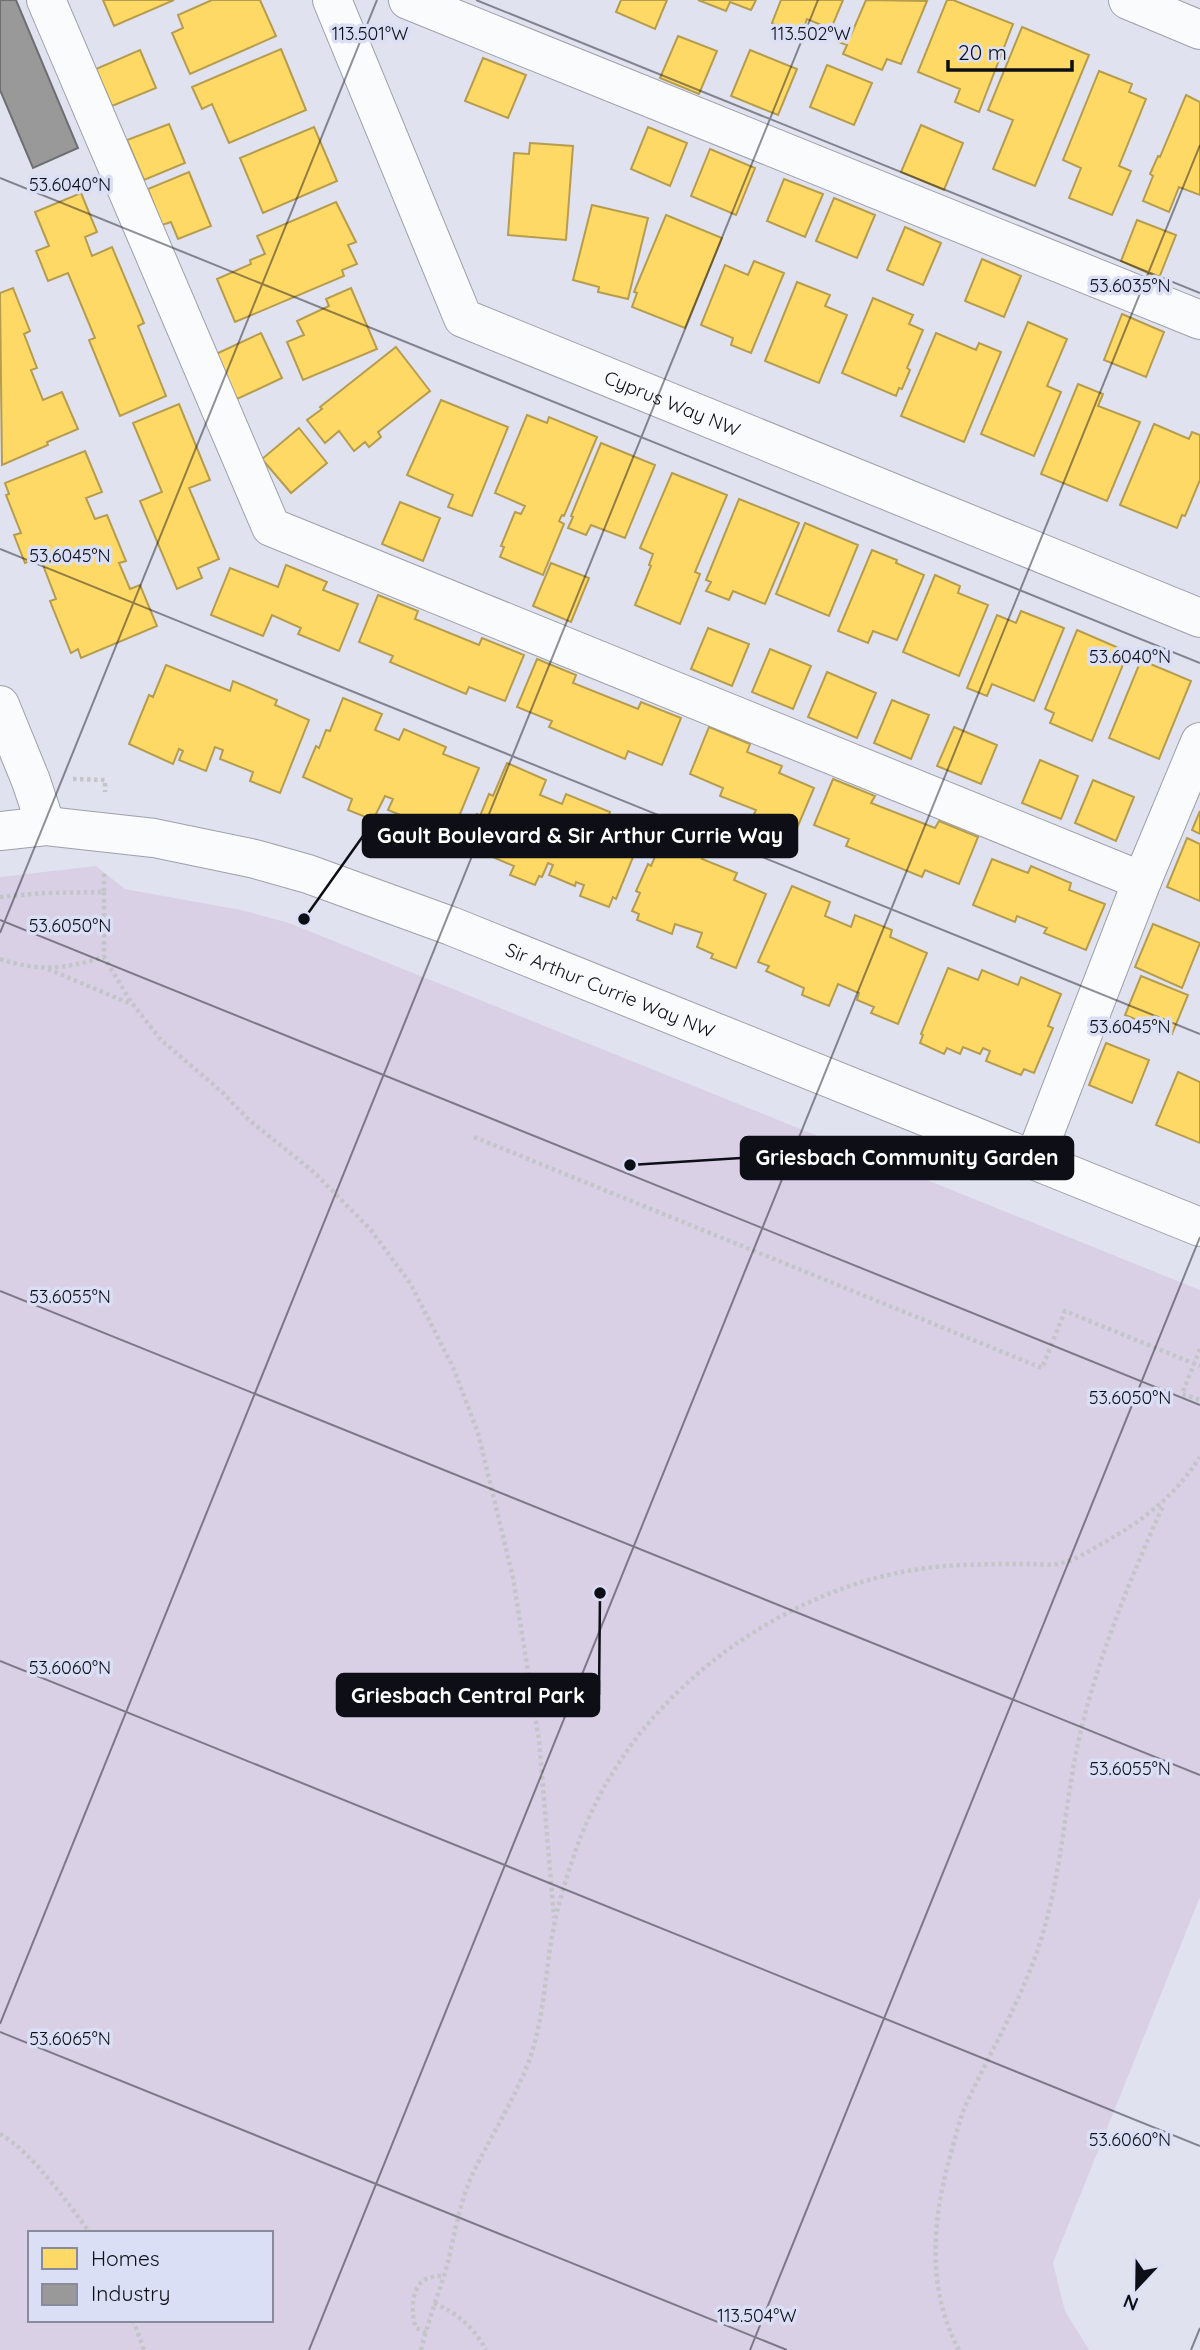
<svg xmlns="http://www.w3.org/2000/svg" width="1200" height="2350" viewBox="0 0 1200 2350" font-family="Quicksand,sans-serif">
	<style>
		.green { fill: #d9d0e6; fill-rule: evenodd }
		.homes { fill: #ffd966; stroke: #b69c4e; stroke-width: 2 }
		.industry { fill: #999; stroke: #6f6f72; stroke-width: 2 }
		.lines { fill: none; stroke-linecap: round; stroke-linejoin: round }
		.minor-casing { stroke: #9da0a9; stroke-width: 40 }
		.path { stroke: #c4c5c9; stroke-width: 4.5; stroke-dasharray: 3.5 3.5; stroke-linecap: butt }
		.minor { stroke: #fafbfd; stroke-width: 38 }
		.ticks { fill: none; stroke: #0d0e16; stroke-width: 2; stroke-opacity: 0.45 }
		.labels { text-anchor: middle; dominant-baseline: central; stroke-width: 7; stroke-linejoin: round; paint-order: stroke }
		.street-label { font-size: 19px; fill: #0d0e16; stroke: #dadff5 }
		.ticks-label { font-size: 18px; text-anchor: middle; fill: #0d0e16; stroke: #dadff5; stroke-width: 7; stroke-linejoin: round; paint-order: stroke }
		.leader { fill: none; stroke: #0d0e16; stroke-width: 2.5 }
		.callout-dot { fill: #0d0e16; stroke: #dadff5; stroke-width: 2.5 }
		.callout { fill: #0d0e16; stroke: #0d0e16; stroke-width: 2.5 }
		.callout-label { font-size: 21px; text-anchor: middle; font-weight: bold; fill: #fff }
	</style>
	<rect width="100%" height="100%" fill="#e0e3ef"/>
	<path class="green" d="M 96,866 L 125,889 L 241,910 L 289,923 L 1200,1290 L 1200,1897 L 1053,2263 L 1065,2311 L 1089,2350 L 0,2350 L 0,877 ZM 30,2233 L 271,2233 L 271,2320 L 30,2320 Z"/>
	<path class="homes" d="M 103,0 L 174,0 L 114,26 Z
		M 212,0 L 260,0 L 276,36 L 190,74 L 172,33 L 183,28 L 178,15 Z
		M 621,0 L 667,0 L 655,29 L 616,12 Z
		M 698,0 L 756,0 L 751,10 L 730,2 L 726,11 Z
		M 781,0 L 843,0 L 831,29 L 807,19 L 801,35 L 772,23 Z
		M 866,0 L 927,1 L 901,64 L 887,59 L 882,70 L 843,54 L 847,45 L 838,42 L 843,30 L 851,35 Z
		M 947,0 L 953,0 L 1013,24 L 979,112 L 955,102 L 960,89 L 918,72 Z
		M 1022,27 L 1089,55 L 1035,186 L 993,169 L 1013,120 L 988,110 Z
		M 678,36 L 717,51 L 699,94 L 660,78 Z
		M 281,49 L 306,110 L 229,143 L 212,104 L 202,109 L 192,87 Z
		M 140,50 L 156,88 L 112,106 L 96,69 Z
		M 750,50 L 797,69 L 778,115 L 731,96 Z
		M 483,58 L 526,75 L 508,118 L 465,101 Z
		M 827,65 L 872,83 L 854,125 L 810,107 Z
		M 1099,71 L 1132,84 L 1129,92 L 1146,99 L 1119,166 L 1131,171 L 1112,215 L 1069,198 L 1081,168 L 1063,160 Z
		M 1186,95 L 1200,102 L 1200,195 L 1179,187 L 1169,212 L 1143,201 L 1153,176 L 1150,174 L 1158,156 L 1160,157 Z
		M 169,124 L 185,163 L 144,180 L 127,140 Z
		M 921,125 L 963,143 L 944,190 L 901,172 Z
		M 314,127 L 337,181 L 263,213 L 240,158 Z
		M 648,127 L 687,143 L 670,186 L 631,169 Z
		M 530,143 L 573,146 L 566,240 L 508,235 L 514,153 L 529,154 Z
		M 710,149 L 755,168 L 736,215 L 691,196 Z
		M 189,172 L 211,226 L 178,239 L 171,222 L 162,225 L 148,189 Z
		M 784,179 L 823,194 L 805,237 L 767,221 Z
		M 81,193 L 97,232 L 85,237 L 92,256 L 112,247 L 144,323 L 138,326 L 166,396 L 120,416 L 89,340 L 95,338 L 68,273 L 48,281 L 36,251 L 49,246 L 35,212 Z
		M 834,198 L 875,215 L 857,258 L 816,241 Z
		M 336,202 L 356,242 L 348,245 L 357,264 L 342,270 L 344,276 L 235,322 L 217,279 L 251,264 L 250,260 L 265,254 L 257,236 Z
		M 592,205 L 648,218 L 628,299 L 598,292 L 599,287 L 573,280 Z
		M 666,215 L 722,238 L 685,328 L 632,307 L 637,293 L 634,292 Z
		M 1137,220 L 1176,235 L 1159,278 L 1121,261 Z
		M 905,227 L 941,243 L 923,285 L 887,270 Z
		M 982,259 L 1021,276 L 1004,317 L 965,301 Z
		M 754,261 L 784,273 L 751,353 L 731,345 L 733,338 L 701,325 L 725,265 L 748,275 Z
		M 797,282 L 830,295 L 825,306 L 847,315 L 819,383 L 765,361 Z
		M 13,288 L 30,331 L 24,334 L 37,368 L 31,370 L 43,400 L 62,392 L 78,429 L 47,442 L 48,445 L 2,465 L 0,293 Z
		M 351,288 L 377,349 L 303,380 L 287,342 L 304,335 L 297,321 L 329,306 L 326,299 Z
		M 873,298 L 913,315 L 909,324 L 923,330 L 907,368 L 910,370 L 902,389 L 899,388 L 896,396 L 842,373 Z
		M 1122,314 L 1164,332 L 1146,377 L 1104,360 Z
		M 1028,322 L 1067,339 L 1047,386 L 1061,392 L 1034,456 L 981,434 Z
		M 261,333 L 282,378 L 237,399 L 216,354 Z
		M 936,333 L 976,350 L 979,343 L 1001,352 L 964,442 L 901,416 Z
		M 396,347 L 430,391 L 378,432 L 381,437 L 369,447 L 365,442 L 354,451 L 339,431 L 325,443 L 307,420 L 322,409 L 320,407 Z
		M 1078,384 L 1103,394 L 1098,406 L 1140,422 L 1107,501 L 1041,474 Z
		M 441,400 L 508,427 L 472,516 L 448,507 L 453,495 L 407,475 Z
		M 179,404 L 210,480 L 189,488 L 219,559 L 198,568 L 202,578 L 177,589 L 140,501 L 162,492 L 133,423 Z
		M 527,415 L 547,423 L 549,417 L 597,437 L 564,516 L 562,515 L 559,521 L 564,524 L 543,575 L 500,557 L 504,547 L 501,546 L 515,512 L 521,514 L 525,506 L 495,493 Z
		M 1154,424 L 1189,439 L 1192,432 L 1200,435 L 1200,480 L 1185,516 L 1182,515 L 1177,528 L 1120,505 Z
		M 299,428 L 327,463 L 291,493 L 262,459 Z
		M 601,443 L 655,465 L 625,538 L 591,525 L 586,535 L 568,528 L 573,517 L 571,516 Z
		M 85,451 L 102,492 L 86,498 L 95,519 L 107,515 L 126,561 L 119,563 L 130,589 L 140,585 L 157,626 L 81,658 L 78,649 L 71,653 L 50,601 L 56,599 L 43,565 L 52,561 L 48,553 L 25,563 L 14,535 L 21,533 L 6,495 L 9,494 L 5,483 Z
		M 672,473 L 727,495 L 695,572 L 700,574 L 680,624 L 635,605 L 651,566 L 649,565 L 653,554 L 640,548 Z
		M 739,499 L 799,523 L 765,604 L 733,591 L 729,600 L 706,591 L 711,582 L 706,580 Z
		M 400,502 L 440,518 L 423,561 L 382,544 Z
		M 805,523 L 858,545 L 829,616 L 776,594 Z
		M 872,550 L 897,560 L 896,563 L 924,575 L 897,640 L 873,631 L 868,643 L 838,631 Z
		M 551,563 L 589,578 L 571,622 L 533,606 Z
		M 286,565 L 327,582 L 323,590 L 358,604 L 339,651 L 298,634 L 301,628 L 272,615 L 263,636 L 211,615 L 230,568 L 278,587 Z
		M 935,575 L 960,586 L 958,593 L 988,605 L 959,676 L 903,652 Z
		M 378,595 L 418,611 L 415,619 L 479,645 L 482,638 L 524,655 L 505,701 L 469,687 L 466,694 L 390,662 L 393,656 L 359,642 Z
		M 1021,611 L 1064,628 L 1034,701 L 992,684 L 987,696 L 967,688 L 997,615 L 1016,623 Z
		M 708,628 L 749,644 L 732,686 L 691,669 Z
		M 1077,630 L 1128,652 L 1092,741 L 1050,723 L 1054,713 L 1045,709 Z
		M 770,649 L 811,666 L 793,709 L 752,692 Z
		M 537,659 L 576,675 L 573,683 L 638,709 L 641,702 L 681,718 L 662,765 L 628,751 L 625,759 L 549,727 L 552,721 L 517,707 Z
		M 1141,660 L 1191,681 L 1159,759 L 1109,738 Z
		M 166,665 L 230,691 L 233,681 L 277,700 L 275,705 L 309,720 L 280,793 L 250,781 L 253,772 L 220,759 L 223,750 L 215,747 L 206,771 L 179,760 L 183,751 L 179,749 L 173,764 L 129,744 L 149,695 L 153,697 Z
		M 827,672 L 876,693 L 857,738 L 808,717 Z
		M 343,698 L 382,714 L 375,730 L 399,740 L 404,729 L 446,747 L 443,754 L 479,768 L 453,831 L 450,830 L 446,841 L 419,829 L 423,819 L 414,816 L 413,820 L 388,810 L 393,799 L 385,796 L 373,820 L 348,810 L 352,799 L 303,777 L 316,746 L 319,748 L 326,730 L 330,731 Z
		M 892,700 L 929,715 L 911,759 L 874,743 Z
		M 709,727 L 750,744 L 747,752 L 782,766 L 779,773 L 814,788 L 795,833 L 753,816 L 756,810 L 720,796 L 723,788 L 690,774 Z
		M 954,727 L 997,745 L 981,784 L 937,766 Z
		M 1040,760 L 1078,776 L 1061,819 L 1022,803 Z
		M 507,763 L 546,780 L 540,795 L 562,804 L 566,794 L 610,812 L 607,819 L 642,835 L 616,899 L 613,897 L 609,907 L 580,896 L 584,885 L 576,882 L 575,886 L 549,875 L 553,865 L 548,863 L 542,877 L 539,876 L 535,885 L 510,875 L 514,866 L 478,851 L 479,848 L 465,842 L 477,814 L 480,816 L 489,794 L 493,796 Z
		M 833,779 L 875,796 L 871,803 L 935,828 L 939,821 L 978,837 L 959,884 L 925,870 L 922,877 L 846,846 L 849,839 L 814,825 Z
		M 1093,780 L 1134,797 L 1116,841 L 1075,823 Z
		M 1200,811 L 1200,834 L 1192,830 Z
		M 665,833 L 706,850 L 702,859 L 737,873 L 734,880 L 766,894 L 736,968 L 711,958 L 713,954 L 697,947 L 702,933 L 675,924 L 672,934 L 637,920 L 639,914 L 632,911 L 640,893 L 636,891 L 648,864 L 651,866 Z
		M 1187,838 L 1200,844 L 1200,901 L 1167,887 Z
		M 992,859 L 1028,873 L 1031,866 L 1071,883 L 1069,890 L 1105,904 L 1086,950 L 1044,933 L 1047,928 L 1017,916 L 1015,922 L 973,905 Z
		M 792,886 L 830,902 L 825,916 L 851,927 L 855,915 L 892,930 L 890,937 L 927,953 L 898,1024 L 871,1013 L 874,1007 L 857,1000 L 859,993 L 838,984 L 829,1006 L 802,995 L 804,988 L 766,971 L 769,966 L 758,962 Z
		M 1153,924 L 1200,943 L 1182,988 L 1135,967 Z
		M 948,968 L 978,980 L 982,970 L 1018,985 L 1021,977 L 1061,994 L 1048,1026 L 1053,1028 L 1034,1073 L 1024,1069 L 1021,1075 L 986,1061 L 990,1051 L 983,1048 L 980,1054 L 963,1047 L 960,1054 L 947,1048 L 944,1054 L 920,1043 L 923,1035 L 921,1034 Z
		M 1141,976 L 1188,995 L 1172,1034 L 1125,1015 Z
		M 1106,1043 L 1149,1060 L 1132,1103 L 1089,1085 Z
		M 1178,1072 L 1200,1082 L 1200,1143 L 1156,1125 Z"/>
	<path class="industry" d="M 0,0 L 16,0 L 78,148 L 33,168 L 0,90 Z"/>
	<g class="lines">
		<defs>
			<g id="minor">
				<path d="M 46,0 L 271,527 L 1142,881"/>
				<path id="s1" d="M 332,0 L 463,318 L 1200,618"/>
				<path d="M 408,0 L 1200,320"/>
				<path d="M 1128,0 L 1200,30"/>
				<path d="M 0,705 L 31,781 L 46,826"/>
				<path id="s2" d="M 0,831 L 46,826 L 154,838 L 255,859 L 308,874 L 451,926 L 1200,1227"/>
				<path d="M 1034,1160 L 1142,881 L 1200,742"/>
			</g>
		</defs>
		<use href="#minor" class="minor-casing"/>
		<path class="path" d="M 73,779 L 105,780 L 105,792
			M 104,892 L 104,957
			M 0,897 L 43,893 L 104,892 L 104,871
			M 0,959 C 39,972 65,969 104,957 L 131,1002 L 161,1040 L 222,1092 L 249,1120 L 315,1173 L 370,1229 L 410,1283 L 453,1367 L 478,1433 L 513,1578 L 539,1740 L 554,1918
			M 48,969 L 131,1004
			M 474,1137 L 1042,1368 L 1065,1311 L 1200,1366
			M 1200,1349 L 1182,1394 L 1200,1400
			M 0,2134 C 32,2152 68,2203 90,2233
			M 434,2303 C 458,2314 474,2327 486,2350
			M 133,2320 L 144,2350
			M 426,2333 L 416,2328 C 411,2315 410,2287 426,2279 C 431,2276 437,2276 443,2276
			M 421,2350 C 428,2320 440,2291 448,2262 C 455,2232 460,2201 473,2173 C 491,2136 514,2100 529,2061 C 546,2014 545,1961 557,1912 C 567,1873 581,1830 600,1795 C 654,1691 760,1611 872,1579 C 901,1571 933,1566 963,1565 C 985,1564 1007,1564 1029,1564 C 1039,1564 1052,1566 1062,1563 C 1076,1560 1091,1550 1103,1543 C 1145,1519 1173,1498 1200,1457
			M 959,2350 C 927,2291 932,2223 949,2160 C 954,2143 958,2125 964,2109 C 990,2051 1024,1997 1042,1936 C 1064,1865 1065,1790 1084,1718 C 1103,1645 1132,1575 1163,1506"/>
		<use href="#minor" class="minor"/>
	</g>
	<path class="ticks" d="M 476,0 L 1200,293M 0,178 L 1200,663M 0,549 L 1200,1034M 0,920 L 1200,1405M 0,933 L 377,0M 0,1291 L 1200,1775M 0,1661 L 1200,2146M 0,2024 L 818,0M 0,2032 L 787,2350M 309,2350 L 1200,145M 750,2350 L 1200,1237M 1191,2350 L 1200,2328"/>
	<g class="labels">
		<g class="street-label">
			<text stroke="none"><textPath href="#s1" startOffset="570">Cyprus Way NW</textPath></text>
			<text stroke="none"><textPath href="#s2" startOffset="637">Sir Arthur Currie Way NW</textPath></text>
		</g>
	</g>
	<g class="ticks-label">
		<text x="370" y="40">113.501°W</text>
		<text x="811" y="40">113.502°W</text>
		<text x="70" y="191">53.6040°N</text>
		<text x="1130" y="292">53.6035°N</text>
		<text x="70" y="562">53.6045°N</text>
		<text x="1130" y="663">53.6040°N</text>
		<text x="70" y="932">53.6050°N</text>
		<text x="1130" y="1033">53.6045°N</text>
		<text x="70" y="1303">53.6055°N</text>
		<text x="1130" y="1404">53.6050°N</text>
		<text x="70" y="1674">53.6060°N</text>
		<text x="1130" y="1775">53.6055°N</text>
		<text x="70" y="2045">53.6065°N</text>
		<text x="1130" y="2146">53.6060°N</text>
		<text x="757" y="2322">113.504°W</text>
	</g>
	<path class="leader" d="M304 919L363 836M630 1165L741 1158M600 1593L599 1695"/>
	<g class="callout-dot">
		<circle cx="304" cy="919" r="7"/>
		<circle cx="630" cy="1165" r="7"/>
		<circle cx="600" cy="1593" r="7"/>
	</g>
	<g class="callout">
		<rect x="363" y="815" width="434" height="42" rx="7"/>
		<rect x="741" y="1137" width="332" height="42" rx="7"/>
		<rect x="337" y="1674" width="262" height="42" rx="7"/>
	</g>
	<g class="callout-label">
		<text x="580" y="843">Gault Boulevard &amp; Sir Arthur Currie Way</text>
		<text x="907" y="1165">Griesbach Community Garden</text>
		<text x="468" y="1703">Griesbach Central Park</text>
	</g>
	<rect x="28" y="2231" width="245" height="91" fill="#dadff5" stroke="#888b9c" stroke-width="2"/>
	<rect x="42" y="2248" width="35" height="21" fill="#ffd966" stroke="#888b9c" stroke-width="2"/>
	<text x="91" y="2266" font-size="21" fill="#0d0e16">Homes</text>
	<rect x="42" y="2284" width="35" height="21" fill="#999999" stroke="#888b9c" stroke-width="2"/>
	<text x="91" y="2301" font-size="21" fill="#0d0e16">Industry</text>
	<g transform="translate(1137 2287) rotate(202)" stroke="#dadff5" stroke-width="5" paint-order="stroke">
	<path d="M0-5L12 26L0 18L-12 26Z" fill="#0d0e16"/>
	<text y="-10" font-size="19" font-weight="bold" text-anchor="middle" fill="#0d0e16">N</text>
	</g>
	<path d="M948 60v10h124v-10" fill="none" stroke="#0d0e16" stroke-width="3.5"/>
	<text x="958" y="60" font-size="21" fill="#0d0e16" stroke="#dadff5" stroke-width="5" paint-order="stroke">20 m</text>
</svg>
